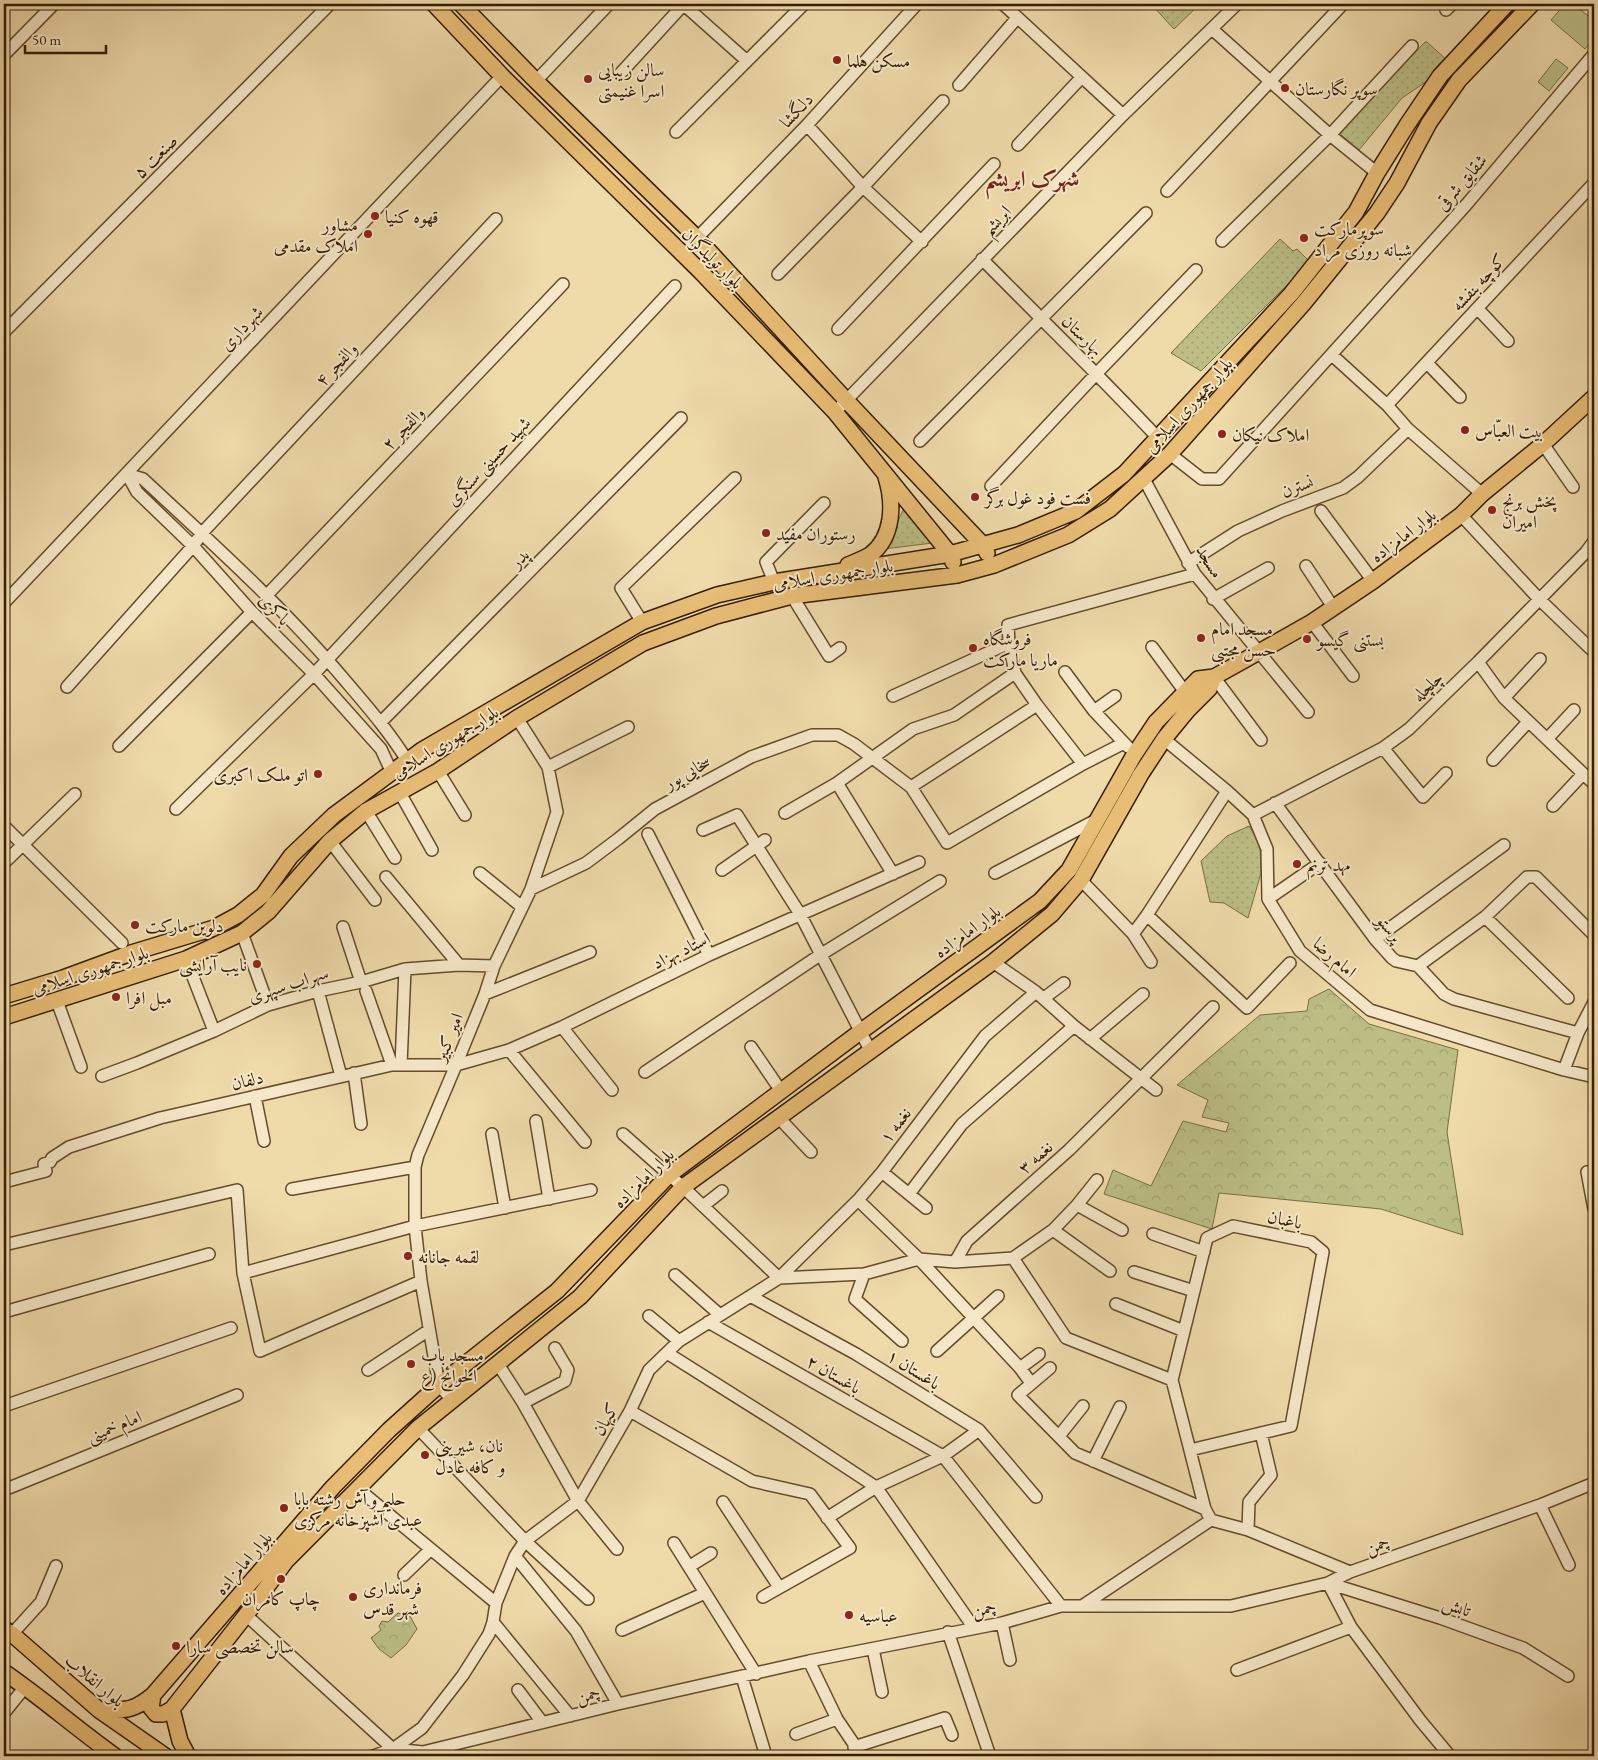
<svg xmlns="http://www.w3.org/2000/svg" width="1598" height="1760" viewBox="0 0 1598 1760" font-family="'EB Garamond',Amiri,serif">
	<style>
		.grass { fill: #bcbe86; stroke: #786e43 }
		.forest { fill: url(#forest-crowns); stroke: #786e43 }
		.park { fill: url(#park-dots); stroke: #786e43 }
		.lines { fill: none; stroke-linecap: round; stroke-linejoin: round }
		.minor-casing { stroke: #644c2a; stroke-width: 14 }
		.major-casing { stroke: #351d00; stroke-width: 18 }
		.minor { stroke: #f5e7c8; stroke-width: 11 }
		.major { stroke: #e8bd75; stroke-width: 15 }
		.poi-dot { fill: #8f2418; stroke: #f5e7c8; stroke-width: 2 }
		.labels { text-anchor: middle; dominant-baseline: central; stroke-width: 4; stroke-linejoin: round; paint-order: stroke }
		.poi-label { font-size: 18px; fill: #351d00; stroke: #f5e7c8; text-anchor: start }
		.street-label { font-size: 18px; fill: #351d00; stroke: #f5e7c8 }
		.district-label { font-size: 22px; font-weight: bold; fill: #7a1f14; stroke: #f5e7c8 }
	</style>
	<defs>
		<pattern id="forest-crowns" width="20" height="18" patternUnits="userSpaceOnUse" patternTransform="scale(1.25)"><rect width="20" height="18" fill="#bcbe86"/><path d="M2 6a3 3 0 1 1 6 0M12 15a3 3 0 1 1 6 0" fill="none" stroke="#a2a372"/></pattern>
		<pattern id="park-dots" width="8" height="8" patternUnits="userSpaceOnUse" patternTransform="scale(1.25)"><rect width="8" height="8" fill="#bcbe86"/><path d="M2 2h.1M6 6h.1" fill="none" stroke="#a2a372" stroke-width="1.8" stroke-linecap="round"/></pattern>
	</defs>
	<rect width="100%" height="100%" fill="#efdaaa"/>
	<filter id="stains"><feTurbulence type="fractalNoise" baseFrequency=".004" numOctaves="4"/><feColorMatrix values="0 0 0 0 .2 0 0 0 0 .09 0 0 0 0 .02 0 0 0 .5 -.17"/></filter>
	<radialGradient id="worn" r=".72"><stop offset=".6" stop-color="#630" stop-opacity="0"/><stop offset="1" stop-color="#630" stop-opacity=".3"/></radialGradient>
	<path class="grass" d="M 1565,4 L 1574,4 L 1594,21 L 1594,38 L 1585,49 L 1551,20 Z
		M 1556,59 L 1568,68 L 1549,91 L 1538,82 Z"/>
	<path class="forest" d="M 1329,989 L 1369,1024 L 1458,1050 L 1447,1132 L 1463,1235 L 1381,1209 L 1219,1193 L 1212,1229 L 1104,1194 L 1113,1170 L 1151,1186 L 1183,1121 L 1226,1132 L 1229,1123 L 1202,1117 L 1208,1100 L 1177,1085 L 1260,1015 L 1307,1011 L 1309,999 Z
		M 398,1613 L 410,1616 L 417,1629 L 406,1645 L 391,1658 L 379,1649 L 371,1638 L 381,1630 L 379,1626 L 382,1621 L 388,1622 Z"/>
	<path class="park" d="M 1151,4 L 1200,4 L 1174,29 Z
		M 1425,42 L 1427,42 L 1448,61 L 1430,79 L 1402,98 L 1359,150 L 1339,133 Z
		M 1280,239 L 1293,251 L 1297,249 L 1310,262 L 1201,371 L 1171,353 Z
		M 903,510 L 933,543 L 883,549 L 892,535 Z
		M 1249,826 L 1260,844 L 1261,873 L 1248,918 L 1224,903 L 1210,902 L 1201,861 L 1227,836 Z"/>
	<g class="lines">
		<defs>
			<path id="minor" d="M 683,4 L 747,61
				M 1003,4 L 1123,115
				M 1446,10 L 1452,4
				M 1212,29 L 1330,135 L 1377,173
				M 4,55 L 54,4
				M 619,75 L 684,4
				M 536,81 L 609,4
				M 959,85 L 1017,18
				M 807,125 L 863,187 L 922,242
				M 676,132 L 804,4
				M 1018,145 L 1081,78
				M 1167,191 L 1343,4
				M 697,238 L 807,125 L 917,4
				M 1222,241 L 1330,135 L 1412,46
				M 982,259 C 1041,319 1101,377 1158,438
				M 778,274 L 863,187 L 943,101
				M 1478,309 L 1508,341
				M 838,329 L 994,164
				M 4,332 L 330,4
				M 1332,355 L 1387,405 L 1408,429 L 1482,494
				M 1427,363 L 1460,397
				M 1387,405 L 1594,183
				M 835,412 L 1123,115 L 1237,4
				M 920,441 L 1146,213
				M 1543,444 L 1573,487
				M 1170,454 L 1202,479 L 1219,479 L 1466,205 L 1594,54
				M 127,474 L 143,479 C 212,543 282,606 343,678 C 366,705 389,731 408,762
				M 127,474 L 137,492 L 193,546 L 252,612 L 314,674 L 381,749 L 392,773
				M 1144,479 L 1195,574 L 1308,712
				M 991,486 L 1097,373 L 1196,270
				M 1321,511 L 1373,581
				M 1461,515 L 1539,599 L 1594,652
				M 1188,563 L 1238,531 L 1282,511 L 1343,488 L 1358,477 L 1408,429
				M 1306,566 L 1333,607
				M 774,582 L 766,562 L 824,503
				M 267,595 L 563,284
				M 792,596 L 829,656 L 840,648
				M 1213,599 L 1268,568
				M 4,603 L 502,76
				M 642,622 L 621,588 L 735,478
				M 1312,622 L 1353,676
				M 1152,647 L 1185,692
				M 1478,662 L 1504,698 L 1594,784
				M 1065,672 L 1094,711 L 1128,747
				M 1214,677 L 1261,740
				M 67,687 L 193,546 L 202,533 L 496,219
				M 893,696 L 1009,643
				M 1504,698 L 1540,659
				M 1094,711 L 1115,696
				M 381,722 L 681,418
				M 1164,739 L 1227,791 L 1253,815 L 1267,849 L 1268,899 L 1300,951 L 1370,1010 L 1564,1070 L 1594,1077
				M 1547,739 L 1574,710
				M 119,746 L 252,612
				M 1383,748 L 1423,797 L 1446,773
				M 1493,760 L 1528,722
				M 1083,764 L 1037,705 L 1015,673 L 1009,643 L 1008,625 L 1195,574
				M 548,767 L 628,727
				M 438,771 L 465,815
				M 837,783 L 893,874
				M 911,787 L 1037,705
				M 400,793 L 432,850
				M 1275,803 L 1375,939 L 1392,958 L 1396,961 L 1418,966 L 1444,994 L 1454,999 L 1578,1033
				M 1553,806 L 1583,774
				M 176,809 L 314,674 L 675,286
				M 366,811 L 395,858
				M 785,813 L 837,783 L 913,729 L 954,715 L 1015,673
				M 1253,815 L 1383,748 L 1409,729 L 1478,662 L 1586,552 L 1594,541
				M 4,826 L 122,943
				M 703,830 L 737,815 L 800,914 L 870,1050
				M 648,834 L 709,955
				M 330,841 L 375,900
				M 4,863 L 75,794
				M 722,870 L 765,840
				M 480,873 L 522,907
				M 995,873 L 1098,819
				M 386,877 L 459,965
				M 1081,880 L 1133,934 L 1151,962
				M 531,889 L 586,863 L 618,839 L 655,809 L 751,757 L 812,735 L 838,735 L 854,744 L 911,787 L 947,843 L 1083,764 L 1124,743
				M 1268,899 L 1320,863
				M 1147,915 L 1247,1008 L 1290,963
				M 1485,917 L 1568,998
				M 343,927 L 361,982
				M 242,933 L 268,1005
				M 1133,934 L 1147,915 L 1227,791
				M 1375,939 L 1504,845
				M 186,959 L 214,1031
				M 993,962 L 1036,992 L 1074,1026 L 1156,1090
				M 1418,966 L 1485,917 L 1527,877 L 1536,877 L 1594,935
				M 318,991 L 341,1076
				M 366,991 L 392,1065
				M 485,994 L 590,952
				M 1044,998 L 1064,983
				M 57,1001 L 81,1067
				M 562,1027 L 612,1090
				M 1090,1039 L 1143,994
				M 751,1047 L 781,1091
				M 509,1050 L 585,1142
				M 401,1065 L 405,969
				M 1564,1070 L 1578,1033 L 1594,1002
				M 645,1072 L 820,955 L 940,881
				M 354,1073 L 361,1124
				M 102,1076 L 137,1063 L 214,1031 L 268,1005 L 318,991 L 361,982 L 405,969 L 459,965 L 494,966
				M 255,1096 L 264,1141
				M 779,1118 L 811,1152
				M 536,1121 L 549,1199
				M 492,1134 L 505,1208
				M 623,1134 L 683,1187 L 779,1278
				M 882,1172 L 926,1208
				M 1587,1172 L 1594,1209
				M 4,1182 L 46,1171 L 44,1164 L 50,1162 L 52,1158 L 69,1147 L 160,1118 L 392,1065 L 456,1065 L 509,1050 L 562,1027 L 709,955 L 919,862
				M 292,1189 L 415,1167
				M 909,1194 L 962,1124 L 1074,1026
				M 858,1200 L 919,1259 L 1020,1368 L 1031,1383
				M 1077,1205 L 1122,1230
				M 703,1206 L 722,1191
				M 1053,1230 L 1110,1271
				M 1153,1234 L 1204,1252
				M 4,1245 L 237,1190 L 243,1273 L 260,1351 L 421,1281
				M 1013,1258 L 1066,1338 L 1172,1380
				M 955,1262 L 967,1241 L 1069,1150 L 1213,1007
				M 1134,1272 L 1194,1291
				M 243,1273 L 415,1226 L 591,1190
				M 864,1274 L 855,1299 L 902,1341
				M 675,1275 L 720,1315
				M 779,1278 L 864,1274 L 919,1259 L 955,1262 L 1013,1258 L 1053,1230 L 1077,1205 L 1097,1180
				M 752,1297 L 856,1354 L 979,1430 L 1036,1497
				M 1116,1304 L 1184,1331
				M 4,1312 L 209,1254
				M 649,1316 L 679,1341
				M 708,1322 L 943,1456 L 1061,1606
				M 937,1351 L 998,1296
				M 667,1353 L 794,1433 L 876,1487 L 974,1628
				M 498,1364 L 523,1403 L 578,1501 L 617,1549
				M 1020,1368 L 1039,1354
				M 1050,1368 L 1018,1395 L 1075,1453 L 1205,1509
				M 368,1370 L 429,1330
				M 452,1400 L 439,1385 L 421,1281 L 415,1226 L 415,1167 L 418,1155 L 456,1065 L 485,994 L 494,966 L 531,889 L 557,812 L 548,767 L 517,718
				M 523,1403 L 565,1381 L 568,1370 L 555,1348
				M 4,1406 L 231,1328
				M 630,1411 L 752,1481 L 810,1494 L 850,1548 L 763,1597
				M 418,1428 L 525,1541 L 588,1599
				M 1059,1436 L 1083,1406
				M 1190,1450 L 1291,1426 L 1323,1252 L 1311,1242 L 1233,1226 L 1207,1238 L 1172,1380 L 1205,1509 L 1211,1520
				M 1093,1461 L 1120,1407
				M 357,1488 L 496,1603
				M 4,1490 L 237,1395
				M 723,1502 L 779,1587
				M 1540,1505 L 1569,1565
				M 827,1518 L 876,1487 L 943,1456 L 979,1430
				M 1211,1520 L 1248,1530 L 1350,1572
				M 1248,1530 L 1249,1502 L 1271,1475 L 1261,1433
				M 674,1543 L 756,1674
				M 515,1556 L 576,1631 L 618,1704
				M 690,1566 L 711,1553
				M 404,1575 L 430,1550
				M 1328,1583 L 1440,1618 L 1523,1648 L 1568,1676
				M 1328,1583 L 1351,1627 L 1420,1720 L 1450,1756
				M 1082,1606 L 1211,1520
				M 246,1615 L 393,1749 L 422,1728 L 463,1675 L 489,1634 L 493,1622 L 496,1603 L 515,1556 L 525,1541 L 578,1501 L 630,1411 L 649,1370 L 679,1341 L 779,1278 L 858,1200 L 882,1172 L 985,1036 L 1036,992
				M 493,1622 L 570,1716
				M 1002,1623 L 1010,1660
				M 622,1630 L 705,1593
				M 948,1632 L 990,1756
				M 12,1634 L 41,1602 L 56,1566
				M 873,1649 L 882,1692
				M 809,1661 L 837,1719 L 862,1756
				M 1237,1670 L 1351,1627
				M 742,1677 L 766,1756
				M 518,1690 L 542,1722
				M 4,1713 L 25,1687
				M 796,1734 L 837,1719
				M 854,1747 L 945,1718 L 952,1735
				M 373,1756 L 393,1749 L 423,1752 L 618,1704 L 809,1661 L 1002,1623 L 1061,1606 L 1231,1606 L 1328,1583 L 1350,1572 L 1540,1505 L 1594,1483"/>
			<path id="major" d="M 434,4 L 502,76 L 700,271 L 835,412 L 950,554 L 953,562
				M 461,4 L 536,81 L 697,238 L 846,400 L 983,545 L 987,553
				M 848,565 C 855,562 863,559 870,555 C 894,537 894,503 886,477
				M 4,996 L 63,978 L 131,953 L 214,928 L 238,915 L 263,895 L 291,856 L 334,815 L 422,750 L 642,622 L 717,595 L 774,582 L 950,554 L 1018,535 L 1076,511 L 1124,474 L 1291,294 L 1356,212 L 1377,173 L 1407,125 L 1440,76 L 1507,4
				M 4,1017 L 186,959 L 242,933 L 268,912 L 330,841 L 366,811 L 438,771 L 517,718 L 643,643 L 716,616 L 792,596 L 957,575 L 994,565 L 1068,535 L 1110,509 L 1170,454 L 1303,304 L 1377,213 L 1397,183 L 1429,123 L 1459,80 L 1532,4
				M 4,1629 L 12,1634 L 99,1710 L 165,1756
				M 4,1672 C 42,1698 77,1729 115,1756
				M 153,1695 L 151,1708 L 156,1714 L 163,1714 L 172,1709 L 246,1615 L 286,1561 L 418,1428 L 580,1297 L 683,1187 L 993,962 L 1052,914 L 1081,880 L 1141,774 L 1164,739 L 1187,711 L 1209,689 L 1214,677
				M 172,1709 L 180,1741 L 188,1756
				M 99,1710 C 125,1710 132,1712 153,1695 L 333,1487 L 389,1430 L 439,1385 L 557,1291 L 669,1175 L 860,1032 L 1040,901 L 1069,870 L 1134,755 L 1156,722 L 1198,679 L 1214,677 L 1259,652 L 1312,622 L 1373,581 L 1461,515 L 1482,494 L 1543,444 L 1594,397"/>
		</defs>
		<use href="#minor" class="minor-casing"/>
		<use href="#major" class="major-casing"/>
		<use href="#minor" class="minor"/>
		<use href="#major" class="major"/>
	</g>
	<g class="poi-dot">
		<circle cx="837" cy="60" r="5"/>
		<circle cx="588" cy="79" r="5"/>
		<circle cx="1285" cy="88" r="5"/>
		<circle cx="375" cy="216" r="5"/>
		<circle cx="368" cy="234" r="5"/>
		<circle cx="1304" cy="238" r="5"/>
		<circle cx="1465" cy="430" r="5"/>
		<circle cx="1222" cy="434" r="5"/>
		<circle cx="975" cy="497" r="5"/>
		<circle cx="1492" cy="510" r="5"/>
		<circle cx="766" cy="533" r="5"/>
		<circle cx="1201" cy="638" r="5"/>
		<circle cx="1307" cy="639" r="5"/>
		<circle cx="973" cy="648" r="5"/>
		<circle cx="318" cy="774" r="5"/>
		<circle cx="1297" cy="864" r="5"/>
		<circle cx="135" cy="925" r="5"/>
		<circle cx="257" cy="964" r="5"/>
		<circle cx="116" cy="997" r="5"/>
		<circle cx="408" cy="1256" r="5"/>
		<circle cx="411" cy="1364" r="5"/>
		<circle cx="425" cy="1455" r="5"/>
		<circle cx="284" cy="1508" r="5"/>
		<circle cx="281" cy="1579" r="5"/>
		<circle cx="353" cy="1597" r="5"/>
		<circle cx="849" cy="1615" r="5"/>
		<circle cx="176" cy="1646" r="5"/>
	</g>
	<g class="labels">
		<g class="poi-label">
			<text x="847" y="60">مسکن هلما</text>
			<text x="598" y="69">سالن زیبایی<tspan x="598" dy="21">اسرا غنیمتی</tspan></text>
			<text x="1295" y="88">سوپر نگارستان</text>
			<text x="385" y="216">قهوه کنیا</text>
			<text x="358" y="224" text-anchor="end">مشاور<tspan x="358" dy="21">املاک مقدمی</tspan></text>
			<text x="1314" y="228">سوپرمارکت<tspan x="1314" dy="21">شبانه روزی مراد</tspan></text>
			<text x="1475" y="430">بیت العبّاس</text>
			<text x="1232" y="434">املاک نیکان</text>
			<text x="985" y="497">فست فود غول برگر</text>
			<text x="1502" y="500">پخش برنج<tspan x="1502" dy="21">امیران</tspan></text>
			<text x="776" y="533">رستوران مفید</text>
			<text x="1211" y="628">مسجد امام<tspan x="1211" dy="21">حسن مجتبی</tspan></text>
			<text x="983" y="638">فروشگاه<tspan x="983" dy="21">ماریا مارکت</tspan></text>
			<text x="1317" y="639">بستنی گیسو</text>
			<text x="308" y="774" text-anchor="end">اتو ملک اکبری</text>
			<text x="1307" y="864">مهد ترنم</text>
			<text x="145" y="925">دلوین مارکت</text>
			<text x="247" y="964" text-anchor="end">نایب آرایشی</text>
			<text x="126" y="997">مبل افرا</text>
			<text x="418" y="1256">لقمه جانانه</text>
			<text x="421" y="1354">مسجد باب<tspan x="421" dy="21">الحوائج (ع</tspan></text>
			<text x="435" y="1445">نان، شیرینی<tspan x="435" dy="21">و کافه عادل</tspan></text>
			<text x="294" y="1498">حلیم و آش رشته بابا<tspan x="294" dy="21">عبدی آشپزخانه مرکزی</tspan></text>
			<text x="363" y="1587">فرمانداری<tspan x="363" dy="21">شهر قدس</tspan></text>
			<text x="281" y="1598" text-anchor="middle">چاپ کامران</text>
			<text x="859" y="1615">عباسیه</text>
			<text x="186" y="1646">سالن تخصصی سارا</text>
		</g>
		<g class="street-label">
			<text transform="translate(796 110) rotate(-47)">دلگشا</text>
			<text transform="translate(155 156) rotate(-45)">صنعت ۵</text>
			<text transform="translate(1461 182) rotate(-49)">شقایق شرقی</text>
			<text transform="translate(996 220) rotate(-46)">ابریشم</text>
			<text transform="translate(713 258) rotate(45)">بلوار تولیدگران</text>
			<text transform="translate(1478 282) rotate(-47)">کوچه بنفشه</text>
			<text transform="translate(241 328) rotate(-47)">شهرداری</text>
			<text transform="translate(1083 335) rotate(44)">بهارستان</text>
			<text transform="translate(336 364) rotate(-47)">والفجر ۴</text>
			<text transform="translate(1188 405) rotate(-48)">بلوار جمهوری اسلامی</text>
			<text transform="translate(403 428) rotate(-46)">والفجر ۲</text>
			<text transform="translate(488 461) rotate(-47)">شهید حسینی سنگری</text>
			<text transform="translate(1297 486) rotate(-21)">نسترن</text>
			<text transform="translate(1403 535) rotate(-37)">بلوار امامزاده</text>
			<text transform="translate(519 558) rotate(-45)">پدر</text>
			<text transform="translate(1210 561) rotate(58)">مسجد</text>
			<text transform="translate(833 574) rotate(-9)">بلوار جمهوری اسلامی</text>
			<text transform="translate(275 609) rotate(46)">باکری</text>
			<text transform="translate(1427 686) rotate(-44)">چلچله</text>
			<text transform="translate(445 742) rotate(-32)">بلوار جمهوری اسلامی</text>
			<text transform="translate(687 772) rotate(-29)">سخایی پور</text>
			<text transform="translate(1390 928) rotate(52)">پرستو</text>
			<text transform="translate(967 931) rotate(-36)">بلوار امامزاده</text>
			<text transform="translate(681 950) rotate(-26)">استاد بهزاد</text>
			<text transform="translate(1335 957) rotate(41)">امام رضا</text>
			<text transform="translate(90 970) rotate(-18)">بلوار جمهوری اسلامی</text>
			<text transform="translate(288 984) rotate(-18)">سهراب سپهری</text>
			<text transform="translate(448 1037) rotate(-68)">امیر کبیر</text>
			<text transform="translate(247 1080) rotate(-13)">دلفان</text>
			<text transform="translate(895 1125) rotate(-53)">نغمه ۱</text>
			<text transform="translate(1035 1157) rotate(-42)">نغمه ۳</text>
			<text transform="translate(643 1178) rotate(-44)">بلوار امامزاده</text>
			<text transform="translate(1285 1219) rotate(12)">باغبان</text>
			<text transform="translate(914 1369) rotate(32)">باغستان ۱</text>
			<text transform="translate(834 1374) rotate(30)">باغستان ۲</text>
			<text transform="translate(605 1419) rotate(-61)">کیهان</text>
			<text transform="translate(114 1426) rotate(-22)">امام خمینی</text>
			<text transform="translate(1377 1544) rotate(-20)">چمن</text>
			<text transform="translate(243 1563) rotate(-49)">بلوار امامزاده</text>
			<text transform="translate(1457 1606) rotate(20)">تابش</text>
			<text transform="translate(984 1608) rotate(-11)">چمن</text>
			<text transform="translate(95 1680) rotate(40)">بلوار انقلاب</text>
			<text transform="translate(588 1694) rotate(-14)">چمن</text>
		</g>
		<g class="district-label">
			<text x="1032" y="178">شهرک ابریشم</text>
		</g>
	</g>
	<rect width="1598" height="1760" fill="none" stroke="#efdaaa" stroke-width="20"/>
	<rect x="5" y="5" width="1588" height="1750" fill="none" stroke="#351d00" stroke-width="2.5"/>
	<rect x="10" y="10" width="1578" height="1740" fill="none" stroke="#351d00"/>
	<path d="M25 45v8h81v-8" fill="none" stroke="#351d00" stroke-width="2.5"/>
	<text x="32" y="45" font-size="15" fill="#351d00" stroke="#f5e7c8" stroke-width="4" paint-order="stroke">50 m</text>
	<rect width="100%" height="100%" filter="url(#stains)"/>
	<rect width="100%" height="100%" fill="url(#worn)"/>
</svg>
